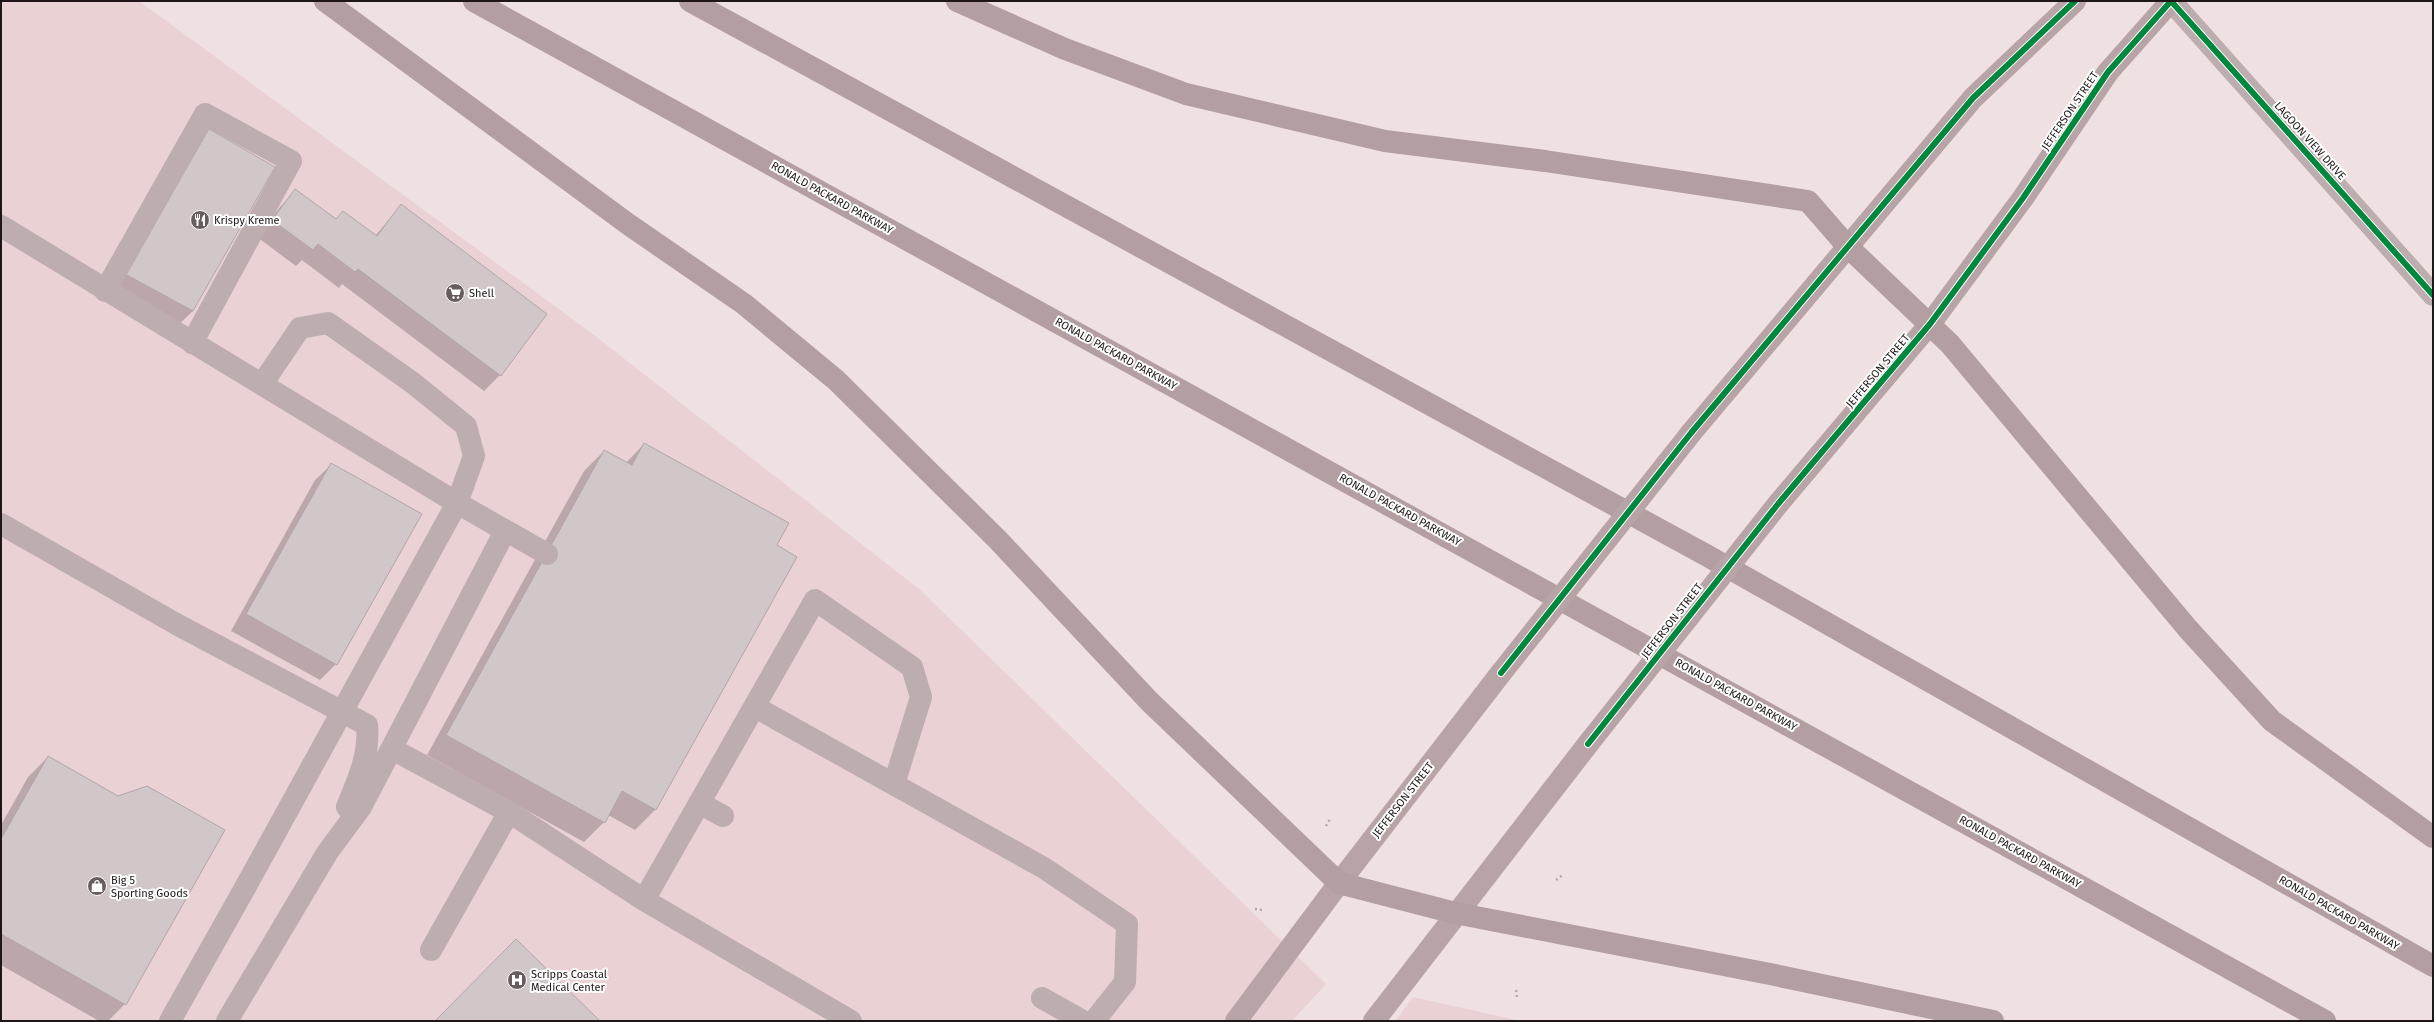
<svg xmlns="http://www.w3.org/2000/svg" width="2434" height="1022" viewBox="0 0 2434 1022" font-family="'Fira Sans',sans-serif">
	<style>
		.built { fill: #ead1d4 }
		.shadow { fill: #0003 }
		.building { fill: #d2c7c8; stroke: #b1a6a7 }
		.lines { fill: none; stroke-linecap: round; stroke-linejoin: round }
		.path { stroke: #b4a8a9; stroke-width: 2.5; stroke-dasharray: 2 3; stroke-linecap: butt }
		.minor { stroke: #bdadaf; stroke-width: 22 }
		.major { stroke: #b8a4a6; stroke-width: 22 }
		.highway { stroke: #b39ea1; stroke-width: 22 }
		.major-bridge { stroke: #b8a4a6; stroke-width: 22 }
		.cycleway-casing { stroke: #fff; stroke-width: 8 }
		.cycleway { stroke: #00873e; stroke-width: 6 }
		.labels { text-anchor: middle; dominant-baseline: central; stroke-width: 4; stroke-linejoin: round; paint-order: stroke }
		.street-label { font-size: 11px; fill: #1f1617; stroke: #fff }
		.poi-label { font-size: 11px; fill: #1f1617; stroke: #fff; text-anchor: start }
	</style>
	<rect width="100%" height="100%" fill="#efe0e2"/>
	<path class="built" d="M 1,1 L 139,1 L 590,332 L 919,589 L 1326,984 L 1292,1021 L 1,1021 Z
		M 1413,997 L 1512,1019 L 1519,1021 L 1395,1021 Z"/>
	<path class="shadow" d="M 193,146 L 193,311 L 177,326 L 110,290 Z
		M 295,191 L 335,220 L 375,236 L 401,206 L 500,375 L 484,391 L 342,284 L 339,288 L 302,260 L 296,266 L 257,237 L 280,207 Z
		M 644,444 L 655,810 L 635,830 L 608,815 L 604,822 L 584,842 L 427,755 L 584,471 L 604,451 L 626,463 Z
		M 331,465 L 336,664 L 320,680 L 231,631 L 315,480 Z
		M 48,757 L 118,797 L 125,1004 L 108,1021 L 99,1021 L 1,965 L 1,825 L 28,777 Z"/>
	<path class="building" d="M 209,129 L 275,167 L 193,311 L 125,274 Z
		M 295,189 L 336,219 L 343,211 L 377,236 L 401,204 L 547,314 L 501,376 L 358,269 L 355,272 L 318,244 L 313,250 L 272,220 Z
		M 644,443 L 789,523 L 777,545 L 797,557 L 656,810 L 622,791 L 605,823 L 446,735 L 604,450 L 632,465 Z
		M 331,463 L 422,514 L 337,665 L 246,614 Z
		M 48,756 L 118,796 L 147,786 L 225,830 L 126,1005 L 1,934 L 1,839 Z
		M 516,939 L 600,1021 L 435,1021 Z"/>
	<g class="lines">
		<path class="path" d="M 1326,826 L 1330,819
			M 1556,880 L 1564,874
			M 1255,909 L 1263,910
			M 1516,990 L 1517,997"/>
		<path class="minor" d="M 2171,1 L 2433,295
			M 1,226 L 457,503 L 547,554
			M 105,291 L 205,114 L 291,161 L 192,343
			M 1,524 L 178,625 L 367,725 C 370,754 358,780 347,807
			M 755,707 L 1044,868 L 1127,924 L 1125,982 L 1094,1021
			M 392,749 L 509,812 L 644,900 L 851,1021
			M 699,803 L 723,816
			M 644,900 L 815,600 L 912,667 L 921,697 L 894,784
			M 431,950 L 509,812
			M 1042,998 L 1083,1021
			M 170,1021 L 246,886 L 457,503 L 474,456 L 466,426 L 413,383 L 328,323 L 300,328 L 262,384
			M 227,1021 L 327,853 L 361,807 L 505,531"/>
		<path class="major" d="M 1691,433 L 1973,98 L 2075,1
			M 1778,504 L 1930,324 L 2023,198 L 2108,72 L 2171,1
			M 1236,1021 L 1339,883 L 1501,673
			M 1374,1021 L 1588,744"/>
		<path class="highway" d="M 325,1 L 628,224 L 744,304 L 836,380 L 998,540 L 1149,701 L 1339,883 L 1455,913 L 1770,974 L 1993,1021
			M 474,1 L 2325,1021
			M 690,1 L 1706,555 L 2433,966
			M 957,1 L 1065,49 L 1186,94 L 1385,141 L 1545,161 L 1808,201 L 1848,247 L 1950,344 L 2188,629 L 2272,721 L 2433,837"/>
		<path class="major-bridge" d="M 1501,673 L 1691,433
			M 1588,744 L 1778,504"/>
		<defs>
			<path id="cycleway" d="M 2171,1 L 2433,295
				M 1501,673 L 1691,433 L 1973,98 L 2075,1
				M 1588,744 L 1778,504 L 1930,324 L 2023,198 L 2108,72 L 2171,1"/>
		</defs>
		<use href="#cycleway" class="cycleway-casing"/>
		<use href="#cycleway" class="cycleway"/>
	</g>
	<defs>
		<symbol id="restaurant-disc" viewBox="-11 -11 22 22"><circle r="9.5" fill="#685d5e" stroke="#fff"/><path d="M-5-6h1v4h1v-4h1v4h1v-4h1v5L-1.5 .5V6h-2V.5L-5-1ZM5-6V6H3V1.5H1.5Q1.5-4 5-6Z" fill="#fff"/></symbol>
		<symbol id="supermarket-disc" viewBox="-11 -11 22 22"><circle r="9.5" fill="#685d5e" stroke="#fff"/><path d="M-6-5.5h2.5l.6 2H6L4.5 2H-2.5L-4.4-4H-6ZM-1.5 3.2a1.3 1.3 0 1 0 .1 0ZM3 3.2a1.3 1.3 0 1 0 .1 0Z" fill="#fff"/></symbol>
		<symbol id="shop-disc" viewBox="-11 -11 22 22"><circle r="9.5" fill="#685d5e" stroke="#fff"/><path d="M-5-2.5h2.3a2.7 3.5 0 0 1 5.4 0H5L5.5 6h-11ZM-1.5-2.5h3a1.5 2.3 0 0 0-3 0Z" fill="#fff"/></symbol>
		<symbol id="hospital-disc" viewBox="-11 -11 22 22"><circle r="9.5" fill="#685d5e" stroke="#fff"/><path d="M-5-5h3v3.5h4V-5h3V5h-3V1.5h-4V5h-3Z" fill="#fff"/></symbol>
	</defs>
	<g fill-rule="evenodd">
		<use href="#restaurant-disc" x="189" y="209" width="22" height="22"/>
		<use href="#supermarket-disc" x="444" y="282" width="22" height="22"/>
		<use href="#shop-disc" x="86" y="875" width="22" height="22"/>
		<use href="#hospital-disc" x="506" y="969" width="22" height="22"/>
	</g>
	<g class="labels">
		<g class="street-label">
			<text transform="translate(2070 111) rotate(-56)">JEFFERSON STREET</text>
			<text transform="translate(2310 141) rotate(48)">LAGOON VIEW DRIVE</text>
			<text transform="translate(832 198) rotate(29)">RONALD PACKARD PARKWAY</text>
			<text transform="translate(1116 354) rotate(29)">RONALD PACKARD PARKWAY</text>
			<text transform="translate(1878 371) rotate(-50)">JEFFERSON STREET</text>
			<text transform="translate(1400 510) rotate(29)">RONALD PACKARD PARKWAY</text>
			<text transform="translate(1672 621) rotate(-52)">JEFFERSON STREET</text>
			<text transform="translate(1736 695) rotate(29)">RONALD PACKARD PARKWAY</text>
			<text transform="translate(1403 800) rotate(-52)">JEFFERSON STREET</text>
			<text transform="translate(2020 852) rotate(29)">RONALD PACKARD PARKWAY</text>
			<text transform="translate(2339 913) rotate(30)">RONALD PACKARD PARKWAY</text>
		</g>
		<g class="poi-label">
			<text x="214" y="220">Krispy Kreme</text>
			<text x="469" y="293">Shell</text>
			<text x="111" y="880">Big 5<tspan x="111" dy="13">Sporting Goods</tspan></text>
			<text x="531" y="974">Scripps Coastal<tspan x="531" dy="13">Medical Center</tspan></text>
		</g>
	</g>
	<rect width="2434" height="1022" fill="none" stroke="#1f1617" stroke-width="4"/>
</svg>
